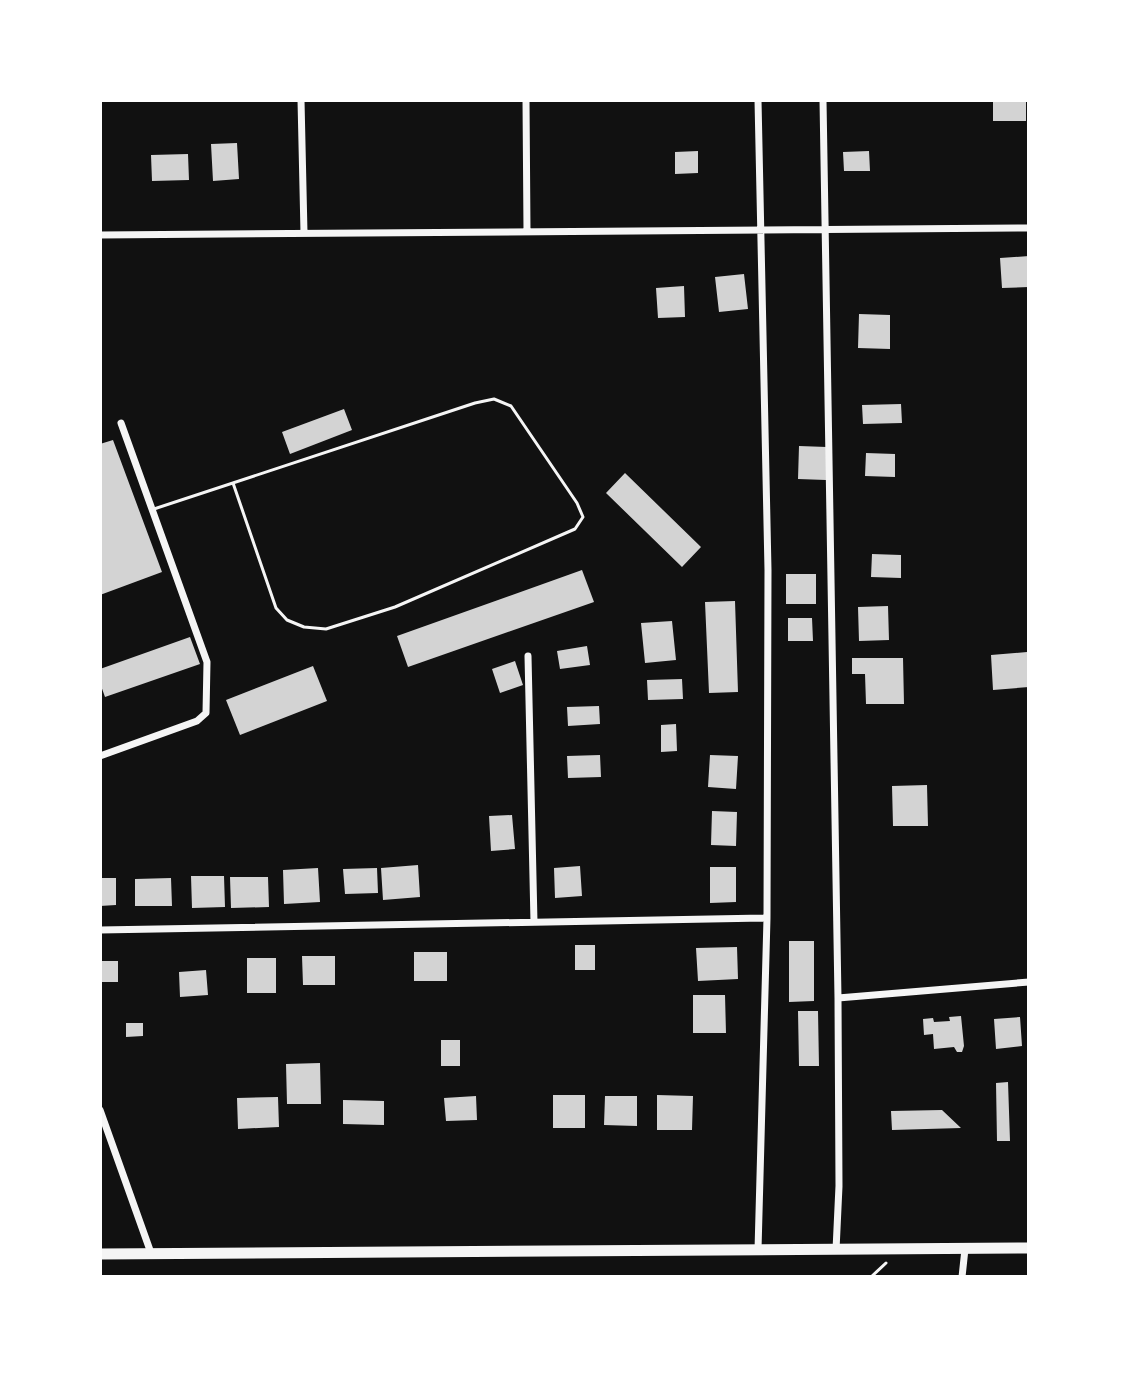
<svg xmlns="http://www.w3.org/2000/svg" width="1129" height="1377" viewBox="0 0 1129 1377" font-family="'Alegreya Sans',sans-serif">
	<style>
		.building { fill: #d3d3d3 }
		.lines { fill: none; stroke-linecap: round; stroke-linejoin: round }
		.path { stroke: #f5f5f5; stroke-width: 3 }
		.service { stroke: #f5f5f5; stroke-width: 3 }
		.minor { stroke: #f5f5f5; stroke-width: 7 }
		.trunk { stroke: #f5f5f5; stroke-width: 11 }
	</style>
	<rect width="100%" height="100%" fill="#111"/>
	<path class="building" d="M 993,100 L 1026,100 L 1026,121 L 993,121 Z
		M 237,143 L 239,179 L 213,181 L 211,144 Z
		M 698,151 L 698,173 L 675,174 L 675,152 Z
		M 869,151 L 870,171 L 844,171 L 843,152 Z
		M 188,154 L 189,180 L 152,181 L 151,155 Z
		M 1029,256 L 1029,287 L 1002,288 L 1000,258 Z
		M 744,274 L 748,309 L 719,312 L 715,277 Z
		M 684,286 L 685,317 L 658,318 L 656,288 Z
		M 859,314 L 890,315 L 890,349 L 858,348 Z
		M 901,404 L 902,423 L 863,424 L 862,405 Z
		M 344,409 L 352,430 L 290,454 L 282,432 Z
		M 113,440 L 162,572 L 100,595 L 100,444 Z
		M 799,446 L 827,447 L 826,480 L 798,479 Z
		M 866,453 L 895,454 L 895,477 L 865,476 Z
		M 625,473 L 701,547 L 682,567 L 606,493 Z
		M 872,554 L 901,555 L 901,578 L 871,577 Z
		M 582,570 L 594,602 L 408,667 L 397,636 Z
		M 786,574 L 816,574 L 816,604 L 786,604 Z
		M 735,601 L 738,692 L 709,693 L 705,602 Z
		M 888,606 L 889,640 L 859,641 L 858,607 Z
		M 788,618 L 812,618 L 813,641 L 788,641 Z
		M 672,621 L 676,660 L 645,663 L 641,623 Z
		M 190,637 L 200,664 L 105,697 L 100,683 L 100,669 Z
		M 587,646 L 590,665 L 560,669 L 557,651 Z
		M 1027,652 L 1029,687 L 993,690 L 991,655 Z
		M 852,658 L 903,658 L 904,704 L 866,704 L 865,674 L 852,674 Z
		M 515,661 L 523,685 L 500,693 L 492,669 Z
		M 313,666 L 327,701 L 240,735 L 226,700 Z
		M 682,679 L 683,699 L 648,700 L 647,680 Z
		M 599,706 L 600,724 L 568,726 L 567,707 Z
		M 676,724 L 677,751 L 661,752 L 661,725 Z
		M 600,755 L 601,777 L 568,778 L 567,756 Z
		M 710,755 L 738,756 L 736,789 L 708,787 Z
		M 927,785 L 928,826 L 893,826 L 892,786 Z
		M 712,811 L 737,812 L 736,846 L 711,845 Z
		M 512,815 L 515,849 L 491,851 L 489,816 Z
		M 418,865 L 420,897 L 383,900 L 381,868 Z
		M 580,866 L 582,896 L 555,898 L 554,868 Z
		M 710,867 L 736,867 L 736,902 L 710,903 Z
		M 318,868 L 320,902 L 284,904 L 283,870 Z
		M 377,868 L 378,893 L 345,894 L 343,869 Z
		M 191,876 L 224,876 L 225,907 L 192,908 Z
		M 230,877 L 268,877 L 269,907 L 231,908 Z
		M 100,878 L 116,878 L 116,905 L 100,906 Z
		M 171,878 L 172,906 L 135,906 L 135,879 Z
		M 789,941 L 814,941 L 814,1001 L 789,1002 Z
		M 575,945 L 595,945 L 595,970 L 575,970 Z
		M 737,947 L 738,979 L 698,981 L 696,948 Z
		M 414,952 L 447,952 L 447,981 L 414,981 Z
		M 302,956 L 335,956 L 335,985 L 303,985 Z
		M 247,958 L 276,958 L 276,993 L 247,993 Z
		M 100,961 L 118,961 L 118,982 L 100,982 Z
		M 206,970 L 208,995 L 180,997 L 179,972 Z
		M 693,995 L 725,995 L 726,1033 L 693,1033 Z
		M 798,1011 L 818,1011 L 819,1066 L 799,1066 Z
		M 961,1016 L 964,1046 L 962,1052 L 957,1052 L 954,1047 L 934,1049 L 933,1034 L 924,1035 L 923,1019 L 933,1018 L 934,1022 L 950,1021 L 949,1017 Z
		M 1020,1017 L 1022,1046 L 996,1049 L 994,1019 Z
		M 126,1023 L 143,1023 L 143,1036 L 126,1037 Z
		M 441,1040 L 460,1040 L 460,1066 L 441,1066 Z
		M 320,1063 L 321,1104 L 287,1104 L 286,1064 Z
		M 1008,1082 L 1010,1141 L 997,1141 L 996,1083 Z
		M 553,1095 L 585,1095 L 585,1128 L 553,1128 Z
		M 657,1095 L 693,1096 L 692,1130 L 657,1130 Z
		M 476,1096 L 477,1120 L 446,1121 L 444,1098 Z
		M 605,1096 L 637,1096 L 637,1126 L 604,1125 Z
		M 278,1097 L 279,1127 L 238,1129 L 237,1098 Z
		M 343,1100 L 384,1101 L 384,1125 L 343,1124 Z
		M 942,1110 L 961,1128 L 892,1130 L 891,1111 Z"/>
	<g class="lines">
		<path class="path" d="M 871,1277 L 886,1263"/>
		<path class="service" d="M 154,509 L 475,403 L 494,399 L 511,406 L 577,503 L 583,517 L 575,529 L 395,607 L 326,629 L 304,627 L 287,620 L 276,608 L 233,483"/>
		<path class="minor" d="M 301,100 L 304,233
			M 526,100 L 527,231
			M 823,100 L 838,998 L 839,1186 L 836,1250
			M 100,235 L 1029,228
			M 528,656 L 534,922
			M 100,756 L 197,721 L 206,713 L 207,662 L 121,423
			M 100,930 L 767,918
			M 838,998 L 1029,982
			M 100,1110 L 151,1253
			M 758,1250 L 767,918 L 768,570 L 758,100
			M 962,1277 L 965,1249"/>
		<path class="trunk" d="M 100,1254 L 1029,1248"/>
	</g>
	<rect width="1129" height="1377" fill="none" stroke="#ffffff" stroke-width="204"/>
</svg>
